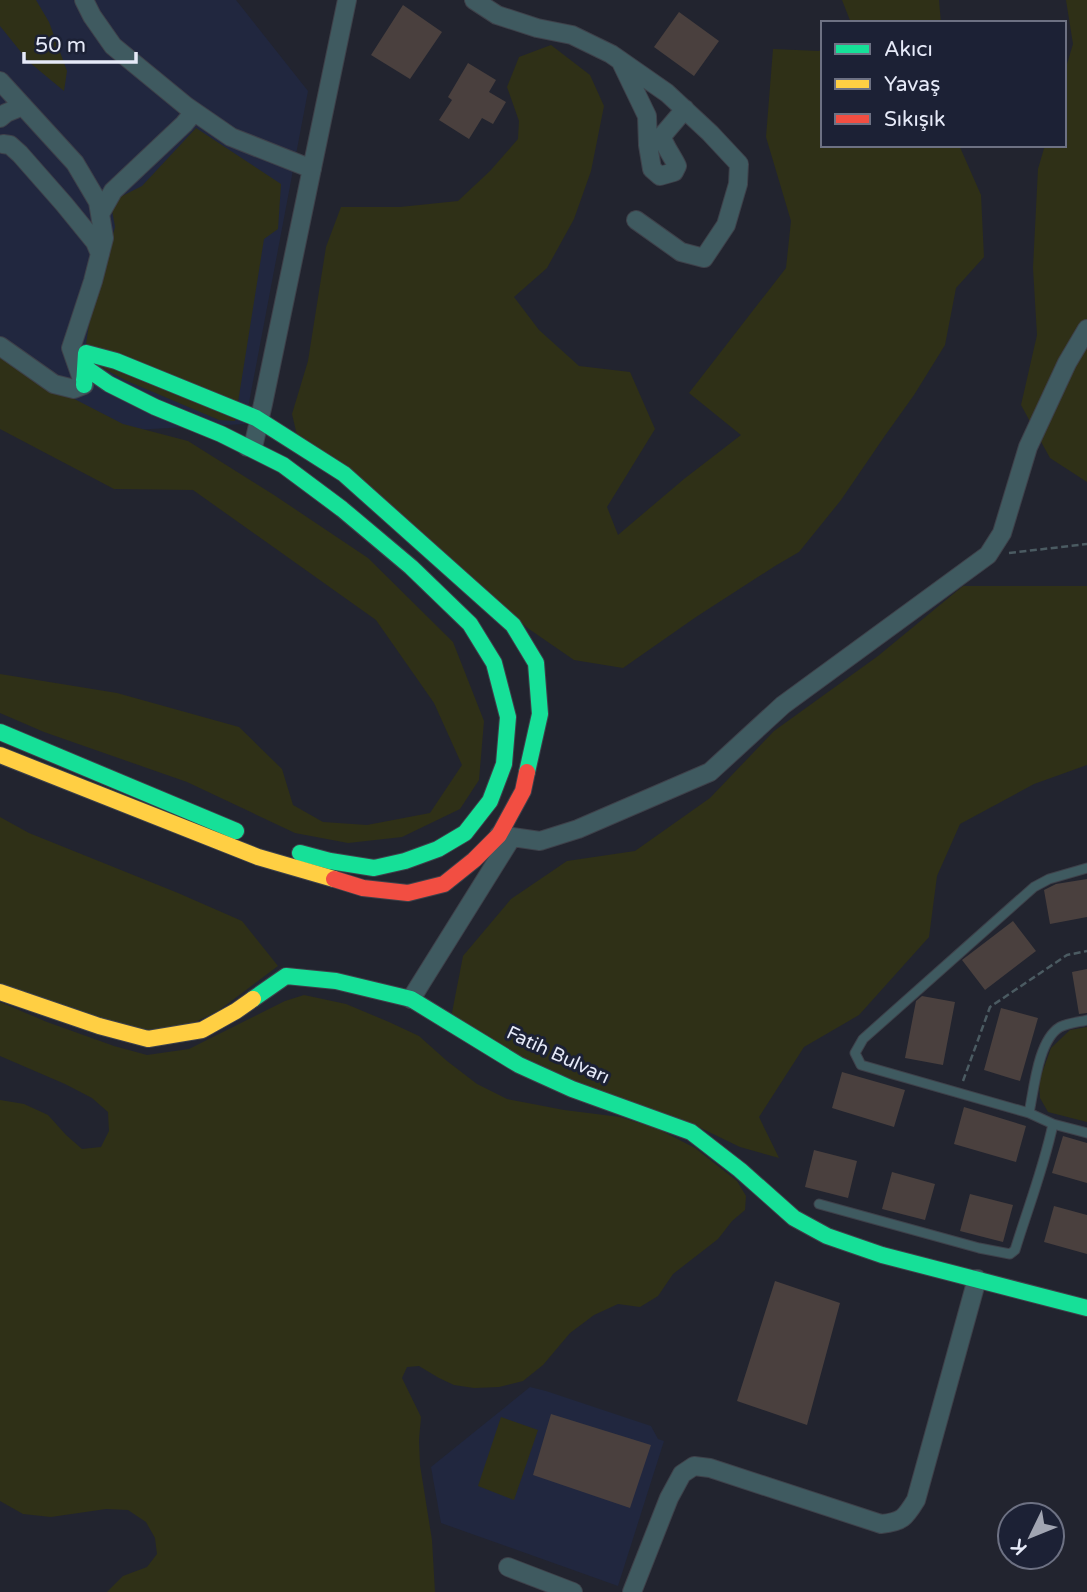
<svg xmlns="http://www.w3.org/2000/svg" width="1087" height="1592" viewBox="0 0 1087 1592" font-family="'Varela Round',sans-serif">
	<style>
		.built { fill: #21273f }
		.green { fill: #2f3017 }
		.building { fill: #4a403e }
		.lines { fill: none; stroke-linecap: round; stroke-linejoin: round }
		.lane-casing { stroke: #3e414a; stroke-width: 11 }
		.street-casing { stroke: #3e414a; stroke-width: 20 }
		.fast-casing { stroke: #3e414a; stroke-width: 18 }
		.slow-casing { stroke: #3e414a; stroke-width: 18 }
		.jam-casing { stroke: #3e414a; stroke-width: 18 }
		.path { stroke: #4b5b62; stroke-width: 2.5; stroke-dasharray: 7 3.5; stroke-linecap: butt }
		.lane { stroke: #3f5a60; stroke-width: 9 }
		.street { stroke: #3f5a60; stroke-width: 18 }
		.fast { stroke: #16e098; stroke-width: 16 }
		.slow { stroke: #ffcf43; stroke-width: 16 }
		.jam { stroke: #f24e42; stroke-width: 16 }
		.labels { text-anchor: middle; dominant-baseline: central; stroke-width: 6; stroke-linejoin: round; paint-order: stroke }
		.street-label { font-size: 19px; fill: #e6eaf8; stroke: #1c2135 }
	</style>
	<rect width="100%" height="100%" fill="#22242f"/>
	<path class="built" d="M 0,0 L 236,0 L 308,91 L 245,424 L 113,431 L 0,363 Z
		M 530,1387 L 546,1391 L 651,1426 L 658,1439 L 664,1441 L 618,1586 L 441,1523 L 431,1467 Z"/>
	<path class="green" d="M 0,0 L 36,0 L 49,22 L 67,71 L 64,91 L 29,62 L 0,26 Z
		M 842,0 L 939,0 L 941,23 L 851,23 Z
		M 1066,0 L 1087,0 L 1087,482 L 1050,458 L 1021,405 L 1037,335 L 1033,268 L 1038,169 L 1045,145 L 1064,145 L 1064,74 L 1073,44 Z
		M 551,45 L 590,75 L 604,106 L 591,171 L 574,219 L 547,268 L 514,297 L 539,330 L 579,366 L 630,372 L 655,429 L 607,507 L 618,535 L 684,479 L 741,435 L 689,393 L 786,268 L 791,221 L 766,137 L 773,49 L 819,51 L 823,48 L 823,145 L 959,145 L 981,195 L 984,257 L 956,288 L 945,345 L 914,395 L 884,437 L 841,500 L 799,552 L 775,566 L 696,617 L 623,668 L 574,660 L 529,629 L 299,444 L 292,414 L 308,361 L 326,247 L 341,207 L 400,207 L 458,201 L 490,171 L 518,139 L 519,121 L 507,87 L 519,57 Z
		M 196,128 L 281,184 L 278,229 L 264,239 L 235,421 L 219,420 L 127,381 L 84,358 L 89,324 L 115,227 L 112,210 L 120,197 L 142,186 Z
		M 0,348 L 55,389 L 123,424 L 188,441 L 274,495 L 368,558 L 453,642 L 484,721 L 479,780 L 460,809 L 402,837 L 348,843 L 295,833 L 187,782 L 44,732 L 0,713 L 0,674 L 117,693 L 239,727 L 282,769 L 293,805 L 323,822 L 367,825 L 430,813 L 462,765 L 434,703 L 376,620 L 193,490 L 114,489 L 0,429 Z
		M 963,586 L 1087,586 L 1087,765 L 1034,784 L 960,824 L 937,876 L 929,937 L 859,1015 L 804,1047 L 759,1117 L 779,1158 L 740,1147 L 684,1120 L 588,1087 L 450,1023 L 463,956 L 511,899 L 567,861 L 635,851 L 710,798 L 774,731 L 878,656 Z
		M 0,817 L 29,833 L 178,893 L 242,921 L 278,966 L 218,1011 L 166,1036 L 0,993 Z
		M 304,995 L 346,1004 L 389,1022 L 419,1036 L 447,1061 L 477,1084 L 507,1099 L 564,1110 L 620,1117 L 658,1129 L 695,1148 L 737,1181 L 746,1196 L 745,1210 L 732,1221 L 718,1239 L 673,1274 L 658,1296 L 640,1307 L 618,1304 L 594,1315 L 570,1333 L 543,1365 L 523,1381 L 499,1387 L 474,1388 L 454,1385 L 439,1378 L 419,1366 L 407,1367 L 402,1378 L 421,1417 L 419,1440 L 420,1465 L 432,1540 L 435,1592 L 107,1592 L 123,1576 L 147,1567 L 157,1554 L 155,1538 L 146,1522 L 128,1510 L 106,1509 L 51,1517 L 23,1514 L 0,1501 L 0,1100 L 24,1104 L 48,1115 L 66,1135 L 82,1149 L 101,1147 L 109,1131 L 108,1112 L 92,1098 L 65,1084 L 0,1056 L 0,1002 L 47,1022 L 114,1046 L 147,1055 L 189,1049 L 285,1001 Z
		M 1087,1027 L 1087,1122 L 1048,1112 L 1040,1098 L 1039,1081 L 1051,1048 L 1070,1030 Z
		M 501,1417 L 538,1430 L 514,1500 L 478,1486 Z"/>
	<path class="building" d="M 403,5 L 442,32 L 410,79 L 371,55 Z
		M 679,12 L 719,41 L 694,76 L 654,47 Z
		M 468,63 L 496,80 L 489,92 L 506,102 L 493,124 L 482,118 L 469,139 L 439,120 L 452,100 L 448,97 Z
		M 1087,879 L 1087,917 L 1050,924 L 1044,890 L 1056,884 Z
		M 1013,921 L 1036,951 L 985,990 L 962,960 Z
		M 1087,969 L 1087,1013 L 1079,1014 L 1072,972 Z
		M 922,996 L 955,1002 L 943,1065 L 905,1058 L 916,1001 Z
		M 1001,1008 L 1038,1018 L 1020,1081 L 984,1070 Z
		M 842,1072 L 905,1090 L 894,1127 L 832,1108 Z
		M 964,1107 L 1026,1126 L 1016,1162 L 954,1144 Z
		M 1063,1136 L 1087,1143 L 1087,1183 L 1052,1173 Z
		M 814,1150 L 857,1161 L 848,1198 L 805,1187 Z
		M 892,1172 L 935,1184 L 925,1220 L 882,1209 Z
		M 970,1194 L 1013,1205 L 1003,1242 L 960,1231 Z
		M 1054,1206 L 1087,1215 L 1087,1254 L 1044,1242 Z
		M 775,1281 L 840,1303 L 807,1425 L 737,1401 Z
		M 551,1414 L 651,1445 L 630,1508 L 533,1475 Z"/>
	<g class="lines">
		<defs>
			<path id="lane" d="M 1087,868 L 1049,879 L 1034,887 L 863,1039 L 855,1053 L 861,1065 L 1029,1113 L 1053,1124 L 1087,1133
				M 1029,1113 C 1034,1089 1038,1040 1060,1027 C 1068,1023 1079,1022 1087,1020
				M 819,1204 L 979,1248 L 1010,1254 L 1015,1250 C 1028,1208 1044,1167 1053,1124"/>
			<path id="street" d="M 84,0 L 92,16 L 113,46 L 186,106 L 231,137 L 312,169
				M 474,0 L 497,15 L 537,28 L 572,35 L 611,54 L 667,93 L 710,133 L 739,164 L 738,184 L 726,225 L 704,258 L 681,252 L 636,220
				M 621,62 L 647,116 L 648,145 L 652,169 L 660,176 L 674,172 L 677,166 C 673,157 663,144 662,136 L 685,109
				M 0,81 L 75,163 L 98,202 L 104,238 L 93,281 L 71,348 L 84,385 L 74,389 L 54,384 L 0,346
				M 0,118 L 6,113 L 23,106
				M 3,144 L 10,145 L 20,154 L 64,204 L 95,242 L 100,254
				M 100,214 L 113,191 L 184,124 L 194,112
				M 247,447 L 253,447 L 263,404 L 347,0
				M 499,835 L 540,841 L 578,829 L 710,772 L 783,705 L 988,555 L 1002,533 L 1028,447 L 1067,363 L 1087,329
				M 411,999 L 512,837
				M 508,1567 L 573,1592
				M 632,1592 L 669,1498 L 682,1474 L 694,1466 L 710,1468 L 881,1524 C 902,1522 905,1518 916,1500 L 977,1279"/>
			<path id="fast" d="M 84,380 L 86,368 L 109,384 L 155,407 L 221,434 L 283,465 L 342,509 L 411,567 L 470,624 L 494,663 L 508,717 L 504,764 L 490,801 L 465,833 L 438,849 L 405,861 L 374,868 L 330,861 L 300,853
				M 84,385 L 86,353 L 116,361 L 256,418 L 344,474 L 513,625 L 536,663 L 540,714 L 527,772
				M 0,732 L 236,831
				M 253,999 L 286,976 L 336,981 L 411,999 L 519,1065 L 572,1089 L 691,1132 L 740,1170 L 794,1218 L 827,1236 L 882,1255 L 1087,1308"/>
			<path id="slow" d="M 0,755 L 258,857 L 334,879
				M 0,992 L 99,1026 L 148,1039 L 202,1030 L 236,1011 L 253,999"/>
			<path id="jam" d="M 334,879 L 363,888 L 408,893 L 444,884 L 474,860 L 499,835 L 523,791 L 527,772"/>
		</defs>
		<use href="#lane" class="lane-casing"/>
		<use href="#street" class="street-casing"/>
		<use href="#fast" class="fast-casing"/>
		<use href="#slow" class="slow-casing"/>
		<use href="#jam" class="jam-casing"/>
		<path class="path" d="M 1009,553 L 1087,544
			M 963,1081 L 990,1007 L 1067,955 L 1087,951"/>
		<use href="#lane" class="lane"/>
		<use href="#street" class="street"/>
		<use href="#fast" class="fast"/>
		<use href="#slow" class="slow"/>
		<use href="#jam" class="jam"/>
	</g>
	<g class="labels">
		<g class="street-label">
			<text transform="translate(558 1055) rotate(25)">Fatih Bulvarı</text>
		</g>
	</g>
	<rect x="821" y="21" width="245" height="126" fill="#1c2135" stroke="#6d7183" stroke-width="2"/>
	<rect x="835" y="44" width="35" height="10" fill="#16e098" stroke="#6d7183" stroke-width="2"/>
	<text x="884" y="56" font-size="21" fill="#e6eaf8">Akıcı</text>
	<rect x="835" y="79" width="35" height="10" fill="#ffcf43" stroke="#6d7183" stroke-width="2"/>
	<text x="884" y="91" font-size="21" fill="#e6eaf8">Yavaş</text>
	<rect x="835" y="114" width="35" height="10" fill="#f24e42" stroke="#6d7183" stroke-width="2"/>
	<text x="884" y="126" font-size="21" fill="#e6eaf8">Sıkışık</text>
	<g transform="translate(1031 1536) rotate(227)"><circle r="33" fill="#1c2135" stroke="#6d7183" stroke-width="2"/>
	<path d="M0-5L12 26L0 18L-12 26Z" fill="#a1a5b2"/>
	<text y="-10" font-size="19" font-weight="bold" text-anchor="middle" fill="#e6eaf8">K</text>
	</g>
	<path d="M24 52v10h112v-10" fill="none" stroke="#e6eaf8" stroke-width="3.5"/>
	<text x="35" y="52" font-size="21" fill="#e6eaf8" stroke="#1c2135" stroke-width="5" paint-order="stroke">50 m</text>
</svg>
